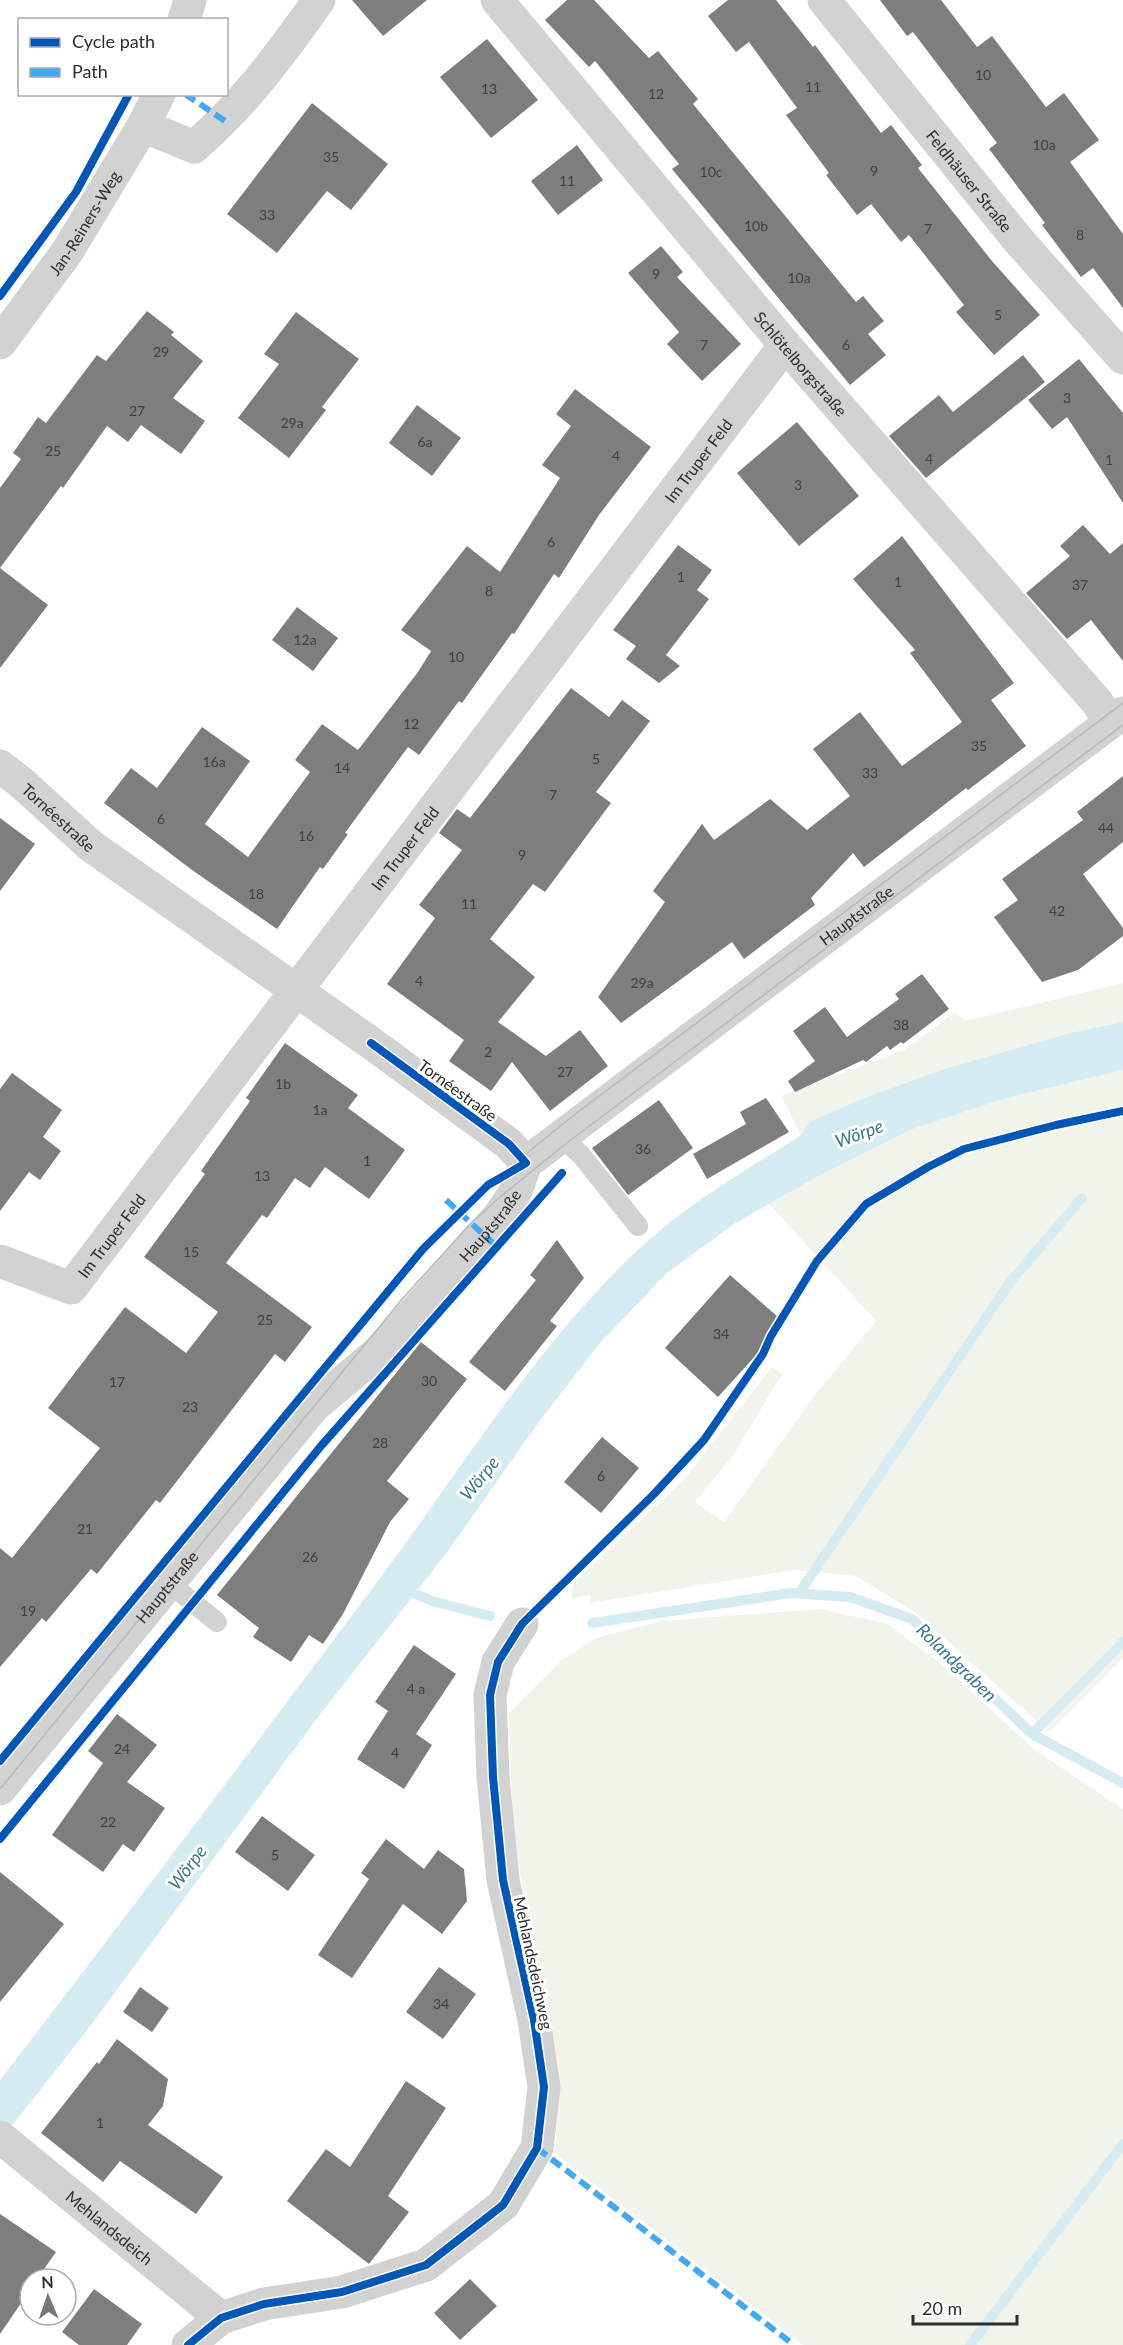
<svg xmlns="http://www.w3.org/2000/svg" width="1123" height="2345" viewBox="0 0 1123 2345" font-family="Lato,sans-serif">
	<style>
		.green { fill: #f1f4ea }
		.water { fill: #d5edf2 }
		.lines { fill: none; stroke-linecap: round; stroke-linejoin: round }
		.stream { stroke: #d5edf2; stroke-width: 10 }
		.building { fill: #7e7e7e }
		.service { stroke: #d2d2d2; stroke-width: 20 }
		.minor { stroke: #d2d2d2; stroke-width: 33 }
		.tertiary { stroke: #d2d2d2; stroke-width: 33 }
		.tram { stroke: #b9b9b9; stroke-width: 1.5 }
		.quiet { stroke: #3fa9f5; stroke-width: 6; stroke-dasharray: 12 6; stroke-linecap: butt }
		.cycleway-casing { stroke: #fff; stroke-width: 11 }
		.cycleway { stroke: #0057b8; stroke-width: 8 }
		.labels { text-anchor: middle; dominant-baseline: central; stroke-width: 6; stroke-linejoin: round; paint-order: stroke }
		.number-label { font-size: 14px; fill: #414141 }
		.street-label { font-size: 16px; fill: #2d2d2d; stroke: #fff }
		.water-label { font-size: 18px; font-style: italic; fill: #347b8c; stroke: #fff }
	</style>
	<rect width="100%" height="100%" fill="#fff"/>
	<path class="green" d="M 1123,983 L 1123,1022 L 1070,1033 L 944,1069 L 869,1096 L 811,1121 L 801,1135 L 781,1096 L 904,1050 L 955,1012 L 965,1021 Z
		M 1123,1070 L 1123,1658 L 1049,1732 L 916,1613 L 856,1576 L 793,1570 L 590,1603 L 591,1595 L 571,1598 L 573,1583 L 682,1482 L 772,1367 L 782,1374 L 734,1454 L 695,1502 L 724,1522 L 814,1396 L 876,1321 L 769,1204 L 822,1174 L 910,1130 L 1003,1099 Z
		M 821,1609 L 888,1624 L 941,1664 L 1035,1750 L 1123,1809 L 1123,2345 L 803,2345 L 555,2154 L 560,2074 L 531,1937 L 513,1833 L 509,1713 L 561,1661 L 596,1638 L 661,1621 Z"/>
	<path class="water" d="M 1123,1022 L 1123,1070 L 1003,1099 L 910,1130 L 822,1174 L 734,1224 L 667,1273 L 600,1343 L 541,1419 L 445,1555 L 318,1717 L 85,2033 L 0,2141 L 0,2080 C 125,1918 248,1754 371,1590 C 459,1474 534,1346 642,1246 C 689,1202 747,1170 801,1135 L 811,1121 L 869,1096 L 944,1069 L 1070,1033 Z"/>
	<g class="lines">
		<path class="stream" d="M 402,1588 L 432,1601 L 490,1616
			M 799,1593 L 1011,1281 L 1082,1198
			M 592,1623 L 791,1593 L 850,1597 L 912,1619 L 1032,1734 L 1123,1783
			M 1032,1734 L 1123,1642
			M 970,2345 L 1123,2144"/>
	</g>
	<path class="building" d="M 352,0 L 427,0 L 383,36 Z
		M 567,0 L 594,0 L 649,58 L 658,51 L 698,99 L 693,104 L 856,302 L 863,296 L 884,321 L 868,334 L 886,355 L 850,385 L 672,169 L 679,164 L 595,61 L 589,67 L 545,20 Z
		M 728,0 L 776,0 L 813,47 L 815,45 L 881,133 L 891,125 L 922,165 L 918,168 L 992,261 L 1040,315 L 994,355 L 956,312 L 964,305 L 909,235 L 901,242 L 871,204 L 857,215 L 826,175 L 829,173 L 786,115 L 797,108 L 749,42 L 736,52 L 708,16 Z
		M 880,0 L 941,0 L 977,47 L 992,36 L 1046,107 L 1064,93 L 1099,140 L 1070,162 L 1123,234 L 1123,308 L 1093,268 L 1081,277 L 1042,225 L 1045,223 L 989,149 L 997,143 L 913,32 L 907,36 Z
		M 487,39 L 538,100 L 491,138 L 440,77 Z
		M 312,103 L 388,164 L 351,210 L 327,191 L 277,253 L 227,214 Z
		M 577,145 L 603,180 L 558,215 L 531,181 Z
		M 661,246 L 683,272 L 677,277 L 741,344 L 702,381 L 667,344 L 679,332 L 628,273 Z
		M 147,311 L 174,332 L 171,335 L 203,361 L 173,398 L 205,421 L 181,454 L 141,425 L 128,442 L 107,426 L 63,488 L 61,486 L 0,568 L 48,605 L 0,668 L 0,488 L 21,459 L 13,453 L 38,417 L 46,423 L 97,355 L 106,361 Z
		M 296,312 L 359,359 L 322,407 L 326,410 L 289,458 L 238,418 L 279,364 L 264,354 Z
		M 1023,355 L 1045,382 L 926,478 L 889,436 L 939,395 L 953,412 Z
		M 1079,359 L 1123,413 L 1123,503 L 1067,417 L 1052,429 L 1028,400 Z
		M 575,389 L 651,447 L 599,515 L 559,578 L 554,574 L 514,634 L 512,633 L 462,703 L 459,701 L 419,755 L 408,747 L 345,833 L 348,834 L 323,869 L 320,867 L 277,929 L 192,870 L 104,803 L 131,768 L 157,788 L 202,727 L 250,761 L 205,824 L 248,857 L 310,772 L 295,760 L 322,724 L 358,750 L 418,672 L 431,651 L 401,630 L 467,546 L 500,572 L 560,478 L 542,465 L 571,426 L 556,414 Z
		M 417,405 L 461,438 L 432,476 L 389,443 Z
		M 797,422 L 859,496 L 799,546 L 737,473 Z
		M 1083,525 L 1110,554 L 1123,543 L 1123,661 L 1091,620 L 1067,639 L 1026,593 L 1070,556 L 1060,546 Z
		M 902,536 L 1014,683 L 991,700 L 1026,746 L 968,790 L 966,788 L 864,867 L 853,853 L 811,898 L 815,905 L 744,959 L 732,942 L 621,1023 L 598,997 L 665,902 L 653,891 L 702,824 L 714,840 L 770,799 L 807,830 L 850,796 L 813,749 L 860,712 L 902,766 L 962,722 L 910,653 L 915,650 L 853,579 Z
		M 678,545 L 712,570 L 697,590 L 709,599 L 666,655 L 680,666 L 659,683 L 626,659 L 636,646 L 613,630 Z
		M 297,607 L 338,638 L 313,671 L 272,640 Z
		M 571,688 L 609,717 L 622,700 L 650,721 L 596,792 L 611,803 L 565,865 L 545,892 L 533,884 L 490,939 L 535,977 L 498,1022 L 546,1056 L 580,1030 L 608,1066 L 550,1111 L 512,1062 L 491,1091 L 449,1061 L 464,1040 L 387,984 L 435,918 L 419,905 L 462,850 L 439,833 L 457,809 L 470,818 Z
		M 1123,776 L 1123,842 L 1083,874 L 1123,928 L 1123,936 L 1078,970 L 1042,982 L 994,917 L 1018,900 L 1002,879 L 1083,820 L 1077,812 Z
		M 0,818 L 35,844 L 0,891 Z
		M 922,974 L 949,1009 L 903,1044 L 901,1042 L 890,1050 L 887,1046 L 866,1062 L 863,1060 L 795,1092 L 788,1081 L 815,1061 L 793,1031 L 825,1007 L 847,1037 L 899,999 L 895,994 Z
		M 285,1043 L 358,1095 L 348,1108 L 405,1150 L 369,1199 L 325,1167 L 310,1188 L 295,1178 L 267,1218 L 262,1215 L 226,1263 L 312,1327 L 285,1362 L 275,1354 L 160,1503 L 156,1500 L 97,1574 L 91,1569 L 46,1622 L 42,1618 L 0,1667 L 0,1548 L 12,1558 L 100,1448 L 48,1408 L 125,1307 L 186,1353 L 218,1312 L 144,1257 L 205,1174 L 201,1171 L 250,1101 L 246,1098 Z
		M 12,1073 L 62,1110 L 43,1137 L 61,1151 L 40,1180 L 29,1172 L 0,1211 L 0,1089 Z
		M 766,1098 L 789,1132 L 707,1179 L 693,1154 L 746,1124 L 740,1112 Z
		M 659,1100 L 693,1148 L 628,1195 L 592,1148 Z
		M 557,1240 L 584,1278 L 550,1321 L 557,1326 L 505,1391 L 469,1362 L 536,1280 L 530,1275 Z
		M 730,1275 L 785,1323 L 718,1397 L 665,1348 Z
		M 421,1342 L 467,1379 L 387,1481 L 409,1499 L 390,1522 L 343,1614 L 323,1644 L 309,1635 L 291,1662 L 253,1637 L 259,1628 L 217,1595 Z
		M 602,1437 L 639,1468 L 601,1513 L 564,1482 Z
		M 414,1645 L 456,1674 L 416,1734 L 432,1745 L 404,1789 L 357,1759 L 388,1711 L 375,1702 Z
		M 117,1714 L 157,1745 L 127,1782 L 165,1808 L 134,1852 L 123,1844 L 103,1872 L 52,1835 L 103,1763 L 88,1751 Z
		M 262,1816 L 315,1855 L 288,1891 L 235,1852 Z
		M 386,1839 L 424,1869 L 438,1850 L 464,1869 L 467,1901 L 442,1934 L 403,1904 L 352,1978 L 318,1955 L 369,1879 L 361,1873 Z
		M 0,1872 L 64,1924 L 0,2002 Z
		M 439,1967 L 476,1994 L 443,2039 L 406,2012 Z
		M 140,1987 L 169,2008 L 152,2032 L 123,2012 Z
		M 117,2039 L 168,2079 L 163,2106 L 148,2125 L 223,2177 L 196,2214 L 120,2161 L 103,2182 L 41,2133 L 97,2062 L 99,2064 Z
		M 406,2081 L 446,2108 L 388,2196 L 409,2212 L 369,2264 L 287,2201 L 326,2149 L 350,2167 Z
		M 0,2214 L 56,2252 L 37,2279 L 30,2279 L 30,2290 L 0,2334 Z
		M 470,2279 L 497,2306 L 460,2340 L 434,2313 Z
		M 94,2289 L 142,2324 L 127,2345 L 79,2345 L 62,2332 Z"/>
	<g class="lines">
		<path class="service" d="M 560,1136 L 581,1155 L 638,1226
			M 169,1583 L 217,1622"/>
		<g class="minor">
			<path id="s1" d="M 497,0 L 785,345 L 1097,702 L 1110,722"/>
			<path id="s2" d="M 824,0 L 1019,241 L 1123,358"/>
			<path d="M 184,20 L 190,0"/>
			<path d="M 143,126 L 194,147 C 245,103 280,55 319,0"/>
			<path id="s3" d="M 0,343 L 67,252 L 143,126 L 159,94"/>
			<path id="s4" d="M 0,766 L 24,785 L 91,846 L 371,1043 L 509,1144 L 526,1163"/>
			<path id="s5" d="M 0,1261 L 71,1288 L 785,345"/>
			<path id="s6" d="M 0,2137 L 221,2318"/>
			<path d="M 188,2345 L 221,2318 L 264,2304 L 342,2292 L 426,2265 L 503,2205 L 537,2148 L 544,2087 L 534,2020 L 503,1880 L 493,1777 L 490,1695 L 498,1662 L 522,1624"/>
		</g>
		<path class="tertiary" id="s7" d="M 0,1789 L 314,1406 L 382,1349 L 499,1216 L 516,1191 L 526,1163 L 1123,713"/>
		<path class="tram" d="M 0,1761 L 423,1249 C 474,1197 524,1154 582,1109 L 1123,703
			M 0,1789 L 403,1298 L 471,1223 L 500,1197 L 568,1142 L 1123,725"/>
		<path class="quiet" d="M 185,94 L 225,121
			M 446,1200 L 496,1246
			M 537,2148 L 794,2345"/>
		<defs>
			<path id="cycleway" d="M 0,296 L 76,192 L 129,94
				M 0,1761 L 423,1249 L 488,1185 L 526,1163 L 509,1144 L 371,1043
				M 0,1839 L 321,1446 L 562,1173
				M 188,2345 L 221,2318 L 264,2304 L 342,2292 L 426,2265 L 503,2205 L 537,2148 L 544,2087 L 534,2020 L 503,1880 L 493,1777 L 490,1695 L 498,1662 L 522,1624 L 654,1494 L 704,1440 L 763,1354 L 771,1336 L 817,1261 L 866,1204 L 928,1167 L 964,1149 L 1056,1125 L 1123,1111"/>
		</defs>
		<use href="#cycleway" class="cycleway-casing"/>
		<use href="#cycleway" class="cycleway"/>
	</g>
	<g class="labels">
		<g class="number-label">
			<text x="983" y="74">10</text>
			<text x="813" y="86">11</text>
			<text x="489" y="88">13</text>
			<text x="656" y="93">12</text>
			<text x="1044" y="144">10a</text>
			<text x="331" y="156">35</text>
			<text x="874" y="170">9</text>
			<text x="711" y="171">10c</text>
			<text x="567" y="180">11</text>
			<text x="267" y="214">33</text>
			<text x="756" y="225">10b</text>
			<text x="928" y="228">7</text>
			<text x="1080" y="234">8</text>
			<text x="656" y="273">9</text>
			<text x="799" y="277">10a</text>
			<text x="998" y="314">5</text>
			<text x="704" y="344">7</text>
			<text x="846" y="344">6</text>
			<text x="161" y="351">29</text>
			<text x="1067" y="397">3</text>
			<text x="137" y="410">27</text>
			<text x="292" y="422">29a</text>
			<text x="425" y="441">6a</text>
			<text x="53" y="450">25</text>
			<text x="616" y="455">4</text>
			<text x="929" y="458">4</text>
			<text x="1109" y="459">1</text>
			<text x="798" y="484">3</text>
			<text x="551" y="541">6</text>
			<text x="681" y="576">1</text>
			<text x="898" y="581">1</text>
			<text x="1080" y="584">37</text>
			<text x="489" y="590">8</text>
			<text x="305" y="639">12a</text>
			<text x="456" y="656">10</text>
			<text x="411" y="723">12</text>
			<text x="979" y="745">35</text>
			<text x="596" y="758">5</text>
			<text x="214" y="761">16a</text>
			<text x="342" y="767">14</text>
			<text x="870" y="772">33</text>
			<text x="553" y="794">7</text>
			<text x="161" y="818">6</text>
			<text x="1106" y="827">44</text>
			<text x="306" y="835">16</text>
			<text x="522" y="854">9</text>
			<text x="256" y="893">18</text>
			<text x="469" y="903">11</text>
			<text x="1057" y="910">42</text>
			<text x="419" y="980">4</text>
			<text x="642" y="982">29a</text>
			<text x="901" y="1024">38</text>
			<text x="488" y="1051">2</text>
			<text x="565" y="1071">27</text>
			<text x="283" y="1083">1b</text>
			<text x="320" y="1109">1a</text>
			<text x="643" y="1148">36</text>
			<text x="367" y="1160">1</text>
			<text x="262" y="1175">13</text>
			<text x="191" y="1251">15</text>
			<text x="265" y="1319">25</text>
			<text x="721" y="1333">34</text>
			<text x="429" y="1380">30</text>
			<text x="117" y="1381">17</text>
			<text x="190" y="1406">23</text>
			<text x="380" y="1442">28</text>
			<text x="601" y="1475">6</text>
			<text x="85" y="1528">21</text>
			<text x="310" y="1556">26</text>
			<text x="28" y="1610">19</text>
			<text x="416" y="1688">4 a</text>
			<text x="122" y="1748">24</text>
			<text x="395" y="1752">4</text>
			<text x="108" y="1821">22</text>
			<text x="275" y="1854">5</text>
			<text x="441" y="2003">34</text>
			<text x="100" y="2122">1</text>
		</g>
		<g class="street-label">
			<text stroke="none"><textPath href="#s2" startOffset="232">Feldhäuser Straße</textPath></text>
			<text stroke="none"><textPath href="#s3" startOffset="147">Jan-Reiners-Weg</textPath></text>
			<text stroke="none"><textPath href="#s1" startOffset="474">Schlötelborgstraße</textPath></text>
			<text stroke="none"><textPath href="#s5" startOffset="1114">Im Truper Feld</textPath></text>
			<text stroke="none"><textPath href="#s4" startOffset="78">Tornéestraße</textPath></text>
			<text stroke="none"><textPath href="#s5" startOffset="628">Im Truper Feld</textPath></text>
			<text stroke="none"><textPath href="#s7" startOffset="1234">Hauptstraße</textPath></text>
			<text transform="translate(458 1090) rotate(36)">Tornéestraße</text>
			<text stroke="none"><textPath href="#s7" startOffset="748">Hauptstraße</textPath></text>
			<text stroke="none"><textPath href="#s5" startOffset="142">Im Truper Feld</textPath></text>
			<text stroke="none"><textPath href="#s7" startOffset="262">Hauptstraße</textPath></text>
			<text transform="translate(534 1963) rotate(78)">Mehlandsdeichweg</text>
			<text stroke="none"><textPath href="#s6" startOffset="142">Mehlandsdeich</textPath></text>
		</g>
		<g class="water-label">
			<text transform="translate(859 1133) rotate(-20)">Wörpe</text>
			<text transform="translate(479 1478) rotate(-51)">Wörpe</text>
			<text transform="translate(957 1662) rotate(44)">Rolandgraben</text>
			<text transform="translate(187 1867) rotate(-53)">Wörpe</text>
		</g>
	</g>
	<rect x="18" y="18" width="210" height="78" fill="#ffffff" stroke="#ababab" stroke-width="1.5"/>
	<rect x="30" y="38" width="30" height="9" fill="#0057b8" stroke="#ababab" stroke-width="1.5"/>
	<text x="72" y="48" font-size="18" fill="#2d2d2d">Cycle path</text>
	<rect x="30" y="68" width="30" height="9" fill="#3fa9f5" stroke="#ababab" stroke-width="1.5"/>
	<text x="72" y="78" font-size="18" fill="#2d2d2d">Path</text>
	<g transform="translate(48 2297) rotate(358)"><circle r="28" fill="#ffffff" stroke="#ababab" stroke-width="1.5"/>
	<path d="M0-4.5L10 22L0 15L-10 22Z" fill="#767676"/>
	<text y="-9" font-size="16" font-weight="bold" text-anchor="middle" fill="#2d2d2d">N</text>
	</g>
	<path d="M913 2315v9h104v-9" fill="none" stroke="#2d2d2d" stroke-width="3"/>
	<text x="922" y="2315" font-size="18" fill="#2d2d2d" stroke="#ffffff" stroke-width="4.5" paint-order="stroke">20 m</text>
</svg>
